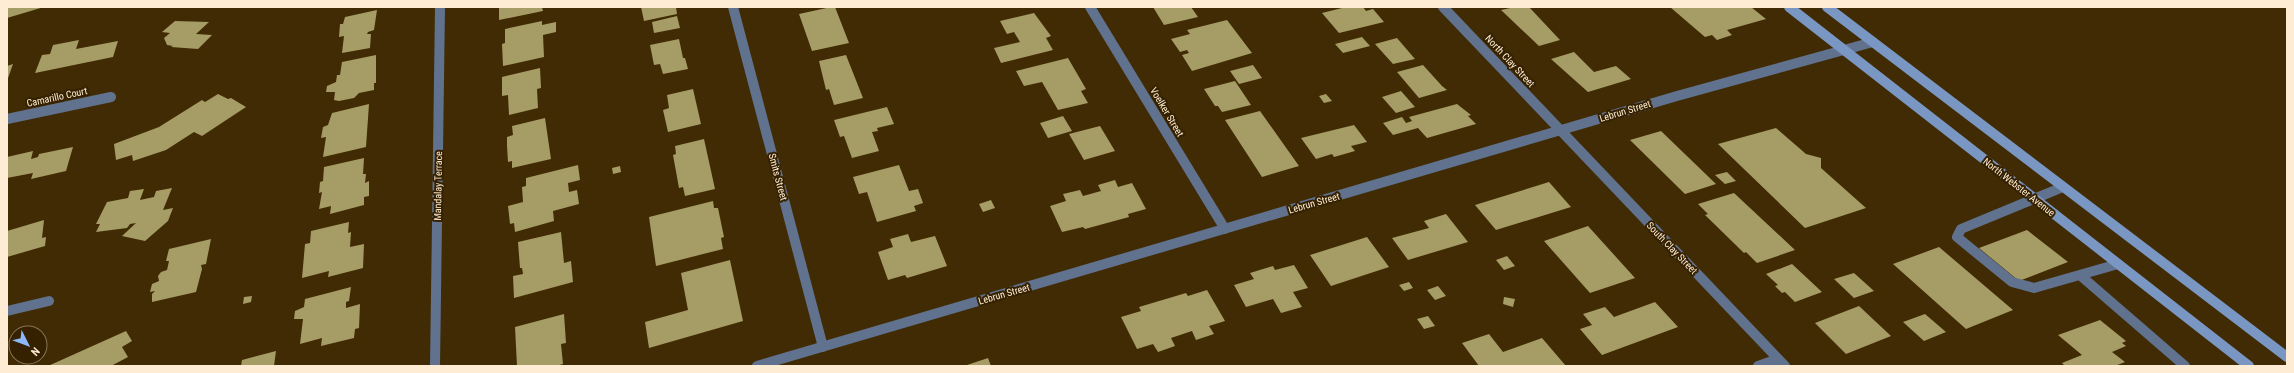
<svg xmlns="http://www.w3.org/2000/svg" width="2294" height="373" viewBox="0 0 2294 373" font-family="'Roboto Condensed',sans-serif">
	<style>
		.building { fill: #a69c65 }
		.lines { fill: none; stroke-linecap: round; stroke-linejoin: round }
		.lane { stroke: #60728e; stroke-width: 10 }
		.street { stroke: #60728e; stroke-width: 10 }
		.secondary { stroke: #7a97c3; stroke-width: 10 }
		.labels { text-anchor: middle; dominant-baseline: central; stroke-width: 4; stroke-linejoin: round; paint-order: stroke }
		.street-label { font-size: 10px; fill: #feedd4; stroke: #352100 }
	</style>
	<rect width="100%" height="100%" fill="#402b04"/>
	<path class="building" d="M 7,7 L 44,7 L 7,18 Z
		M 499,7 L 542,7 L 543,11 L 499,20 Z
		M 641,7 L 676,7 L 677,14 L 644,21 Z
		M 831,7 L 835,7 L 849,43 L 812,51 L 799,14 Z
		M 1153,7 L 1191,7 L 1198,17 L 1164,25 Z
		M 1346,7 L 1363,7 L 1366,11 L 1373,9 L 1384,22 L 1339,33 L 1322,13 Z
		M 1515,7 L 1529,7 L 1560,40 L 1539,46 L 1501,10 Z
		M 1670,7 L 1751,7 L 1766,19 L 1727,30 L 1732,35 L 1717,40 L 1712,35 L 1705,37 Z
		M 377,10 L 374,30 L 368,32 L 367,34 L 371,34 L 370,48 L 342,53 L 344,36 L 339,37 L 340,24 L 343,24 L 345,17 Z
		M 1034,13 L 1051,36 L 1046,38 L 1053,50 L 1001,63 L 994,48 L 1020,42 L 1014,32 L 1007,34 L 1000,21 Z
		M 677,16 L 680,28 L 654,33 L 652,22 Z
		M 1227,20 L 1252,53 L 1192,71 L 1182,55 L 1189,53 L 1187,50 L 1180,52 L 1171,39 L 1190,34 L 1187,30 Z
		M 175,21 L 209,22 L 196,34 L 212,35 L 198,49 L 171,47 L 173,46 L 167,45 L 164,38 L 170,33 L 162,32 Z
		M 542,21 L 542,25 L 556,22 L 556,32 L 543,35 L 544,57 L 503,66 L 502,44 L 505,43 L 505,29 Z
		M 1362,37 L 1370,46 L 1343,53 L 1335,44 Z
		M 1397,38 L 1415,59 L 1393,64 L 1375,44 Z
		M 679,39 L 683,58 L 685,58 L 688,69 L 663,74 L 660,64 L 654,65 L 650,45 Z
		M 79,40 L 76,49 L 118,41 L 113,57 L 35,73 L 42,55 L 50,54 L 53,45 Z
		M 1574,52 L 1594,72 L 1616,66 L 1631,79 L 1588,92 L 1551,59 Z
		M 376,55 L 376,83 L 374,83 L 374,90 L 359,93 L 354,98 L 339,101 L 334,100 L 335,92 L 326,92 L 327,86 L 336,82 L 337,75 L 340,75 L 342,62 Z
		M 846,55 L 863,98 L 834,105 L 829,89 L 826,90 L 819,61 Z
		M 1068,58 L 1086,89 L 1081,91 L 1088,103 L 1058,110 L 1042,82 L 1024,86 L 1016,71 Z
		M 13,64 L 7,81 L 7,66 Z
		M 1253,65 L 1262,78 L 1239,84 L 1230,71 Z
		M 1423,65 L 1442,86 L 1447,90 L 1419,98 L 1397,72 Z
		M 540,68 L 541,88 L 537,89 L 538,108 L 509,115 L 508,95 L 502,96 L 502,77 Z
		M 1235,81 L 1251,105 L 1222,112 L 1218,106 L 1215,106 L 1204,89 Z
		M 693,89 L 701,124 L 668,132 L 663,110 L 669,108 L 667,95 Z
		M 1401,91 L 1415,107 L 1396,113 L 1382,97 Z
		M 218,94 L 228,99 L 231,98 L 246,107 L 202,136 L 194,132 L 166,150 L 133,161 L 132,155 L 116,160 L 114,144 L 159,127 L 202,100 L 205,102 Z
		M 1326,94 L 1332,101 L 1324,103 L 1319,96 Z
		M 369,104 L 366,147 L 323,157 L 326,137 L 321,138 L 323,127 L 328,125 L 332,113 Z
		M 1457,104 L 1471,115 L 1468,116 L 1476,124 L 1427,138 L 1418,128 L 1393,135 L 1383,123 L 1402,117 L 1406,123 L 1412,121 L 1409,117 Z
		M 887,107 L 894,124 L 877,128 L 878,131 L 872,132 L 879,151 L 852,158 L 844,136 L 840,137 L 834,120 Z
		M 1260,111 L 1299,166 L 1262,177 L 1225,120 Z
		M 1063,116 L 1072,131 L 1048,138 L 1040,123 Z
		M 545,118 L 551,159 L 512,168 L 512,161 L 508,162 L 507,146 L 507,137 L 513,135 L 512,126 Z
		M 1354,125 L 1367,142 L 1351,146 L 1355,151 L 1334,157 L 1332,154 L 1316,159 L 1301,138 Z
		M 1100,126 L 1115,151 L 1084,160 L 1069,134 Z
		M 1776,128 L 1806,154 L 1821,158 L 1821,168 L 1866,208 L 1805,228 L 1718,144 Z
		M 1661,131 L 1716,184 L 1685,194 L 1630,140 Z
		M 704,139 L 715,189 L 685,196 L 683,187 L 679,188 L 673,155 L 676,154 L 675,146 Z
		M 73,147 L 66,171 L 31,179 L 33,173 L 7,178 L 7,157 L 33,151 L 31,159 L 38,157 L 39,154 Z
		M 364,158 L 363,174 L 366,174 L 365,183 L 369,181 L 369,196 L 364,197 L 364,205 L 330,214 L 331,206 L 319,209 L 322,192 L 319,193 L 320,182 L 323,181 L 324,167 Z
		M 578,165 L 580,180 L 568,183 L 569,192 L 577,190 L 579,204 L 553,211 L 554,221 L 515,232 L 514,223 L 510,224 L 508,206 L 523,202 L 522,187 L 526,186 L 526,178 Z
		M 899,165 L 909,191 L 918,189 L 923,203 L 914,206 L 916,211 L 877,222 L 867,192 L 859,194 L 853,177 Z
		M 620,166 L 621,172 L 613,174 L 612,168 Z
		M 1727,172 L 1736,181 L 1725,184 L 1715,175 Z
		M 1115,180 L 1118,187 L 1132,183 L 1146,209 L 1128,214 L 1129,217 L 1085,229 L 1083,227 L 1062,232 L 1050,206 L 1066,201 L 1063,194 L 1080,190 L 1083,196 L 1101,191 L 1098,185 Z
		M 1549,182 L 1571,207 L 1496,230 L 1475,205 Z
		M 172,188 L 163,210 L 173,208 L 168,221 L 145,241 L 122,236 L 136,223 L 130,224 L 127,228 L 96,232 L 100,224 L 96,224 L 107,202 L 128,198 L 130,191 L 144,189 L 140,200 L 154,197 L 156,191 Z
		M 1734,193 L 1795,250 L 1757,263 L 1746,252 L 1744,253 L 1705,215 L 1708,214 L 1698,204 Z
		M 991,200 L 995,208 L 983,212 L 979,204 Z
		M 713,201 L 714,208 L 718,208 L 724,237 L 721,238 L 723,249 L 656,266 L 649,217 Z
		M 1446,214 L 1468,242 L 1408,260 L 1392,238 L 1429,228 L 1424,221 Z
		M 44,220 L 42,238 L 46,237 L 45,246 L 7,257 L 7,231 Z
		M 349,222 L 348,233 L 351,232 L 350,247 L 364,244 L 363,268 L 328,277 L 329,271 L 302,278 L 305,244 L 310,243 L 311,231 Z
		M 1588,226 L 1635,278 L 1590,293 L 1544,241 Z
		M 2027,230 L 2068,262 L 2019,281 L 1979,248 Z
		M 561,232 L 564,263 L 571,261 L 573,282 L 514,298 L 513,276 L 523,274 L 522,268 L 520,268 L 518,242 Z
		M 908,234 L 911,242 L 935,236 L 947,266 L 907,278 L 905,275 L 888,280 L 878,252 L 893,247 L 890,239 Z
		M 1367,237 L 1389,267 L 1331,286 L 1310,255 Z
		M 211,239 L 206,264 L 201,265 L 202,269 L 196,292 L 152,302 L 152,294 L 155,291 L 150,292 L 152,284 L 159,281 L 158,276 L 161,272 L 167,270 L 169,261 L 166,261 L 169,249 Z
		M 1939,247 L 2013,310 L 1966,329 L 1893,264 Z
		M 1507,256 L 1515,266 L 1504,270 L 1496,260 Z
		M 730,260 L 743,321 L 649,348 L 645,322 L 688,310 L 681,273 Z
		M 1792,264 L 1822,292 L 1795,302 L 1785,292 L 1782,293 L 1775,286 L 1778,285 L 1766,274 Z
		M 1294,265 L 1308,288 L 1293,292 L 1302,307 L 1281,313 L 1273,299 L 1246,307 L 1234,285 L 1254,279 L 1250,273 L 1273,266 L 1275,270 Z
		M 1854,273 L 1874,291 L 1854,298 L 1834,279 Z
		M 1409,282 L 1413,288 L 1404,291 L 1399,285 Z
		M 1438,286 L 1446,296 L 1435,300 L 1427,290 Z
		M 351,287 L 349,301 L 346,302 L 346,308 L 360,304 L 359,328 L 355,329 L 354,338 L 321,346 L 322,338 L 300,344 L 303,319 L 294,319 L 295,311 L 304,307 L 305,299 Z
		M 1207,290 L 1225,321 L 1209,326 L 1214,334 L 1196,340 L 1192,331 L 1171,338 L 1175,346 L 1158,352 L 1153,344 L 1137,349 L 1121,317 L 1141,311 L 1139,307 L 1186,293 L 1188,296 Z
		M 252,296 L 251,302 L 243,304 L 244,297 Z
		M 1504,297 L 1515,299 L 1513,307 L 1503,304 Z
		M 1655,302 L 1678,327 L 1602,355 L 1580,329 L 1592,325 L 1583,314 L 1605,307 L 1614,317 Z
		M 1859,306 L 1891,336 L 1846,354 L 1815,323 Z
		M 564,314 L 566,343 L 561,344 L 563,364 L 556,366 L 517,366 L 515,327 Z
		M 1925,314 L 1946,332 L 1924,341 L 1903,322 Z
		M 1428,316 L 1435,326 L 1424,329 L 1417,319 Z
		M 2100,320 L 2126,341 L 2122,343 L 2126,346 L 2112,352 L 2125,362 L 2115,366 L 2065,366 L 2062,363 L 2082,355 L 2058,335 Z
		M 126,331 L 132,341 L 122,347 L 128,357 L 111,366 L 48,366 Z
		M 1489,334 L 1503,352 L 1542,338 L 1566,366 L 1479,366 L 1462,343 Z
		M 276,351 L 274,366 L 241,366 L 242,360 Z
		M 988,358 L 991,366 L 964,366 Z"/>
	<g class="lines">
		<path class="lane" d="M 2063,187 L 1961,229 L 1957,237 L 2012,282 L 2034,288 L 2118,264
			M 2081,276 L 2185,366"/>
		<path class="street" d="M 733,7 L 823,347
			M 1090,7 L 1225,229
			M 1443,7 L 1785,366
			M 7,119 L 111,97
			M 7,311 L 49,301
			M 435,366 L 440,7
			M 757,366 L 1677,96 L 1873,42
			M 1758,366 L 1778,359"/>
		<path class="secondary" d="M 1789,7 L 2249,366
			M 1827,7 L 2287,357"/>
	</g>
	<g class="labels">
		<g class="street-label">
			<text transform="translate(1510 61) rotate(47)">North Clay Street</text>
			<text transform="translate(57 97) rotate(-12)">Camarillo Court</text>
			<text transform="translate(1625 111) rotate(-17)">Lebrun Street</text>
			<text transform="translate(1167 112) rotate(59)">Voelker Street</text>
			<text transform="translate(778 177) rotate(75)">Smits Street</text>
			<text transform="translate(438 186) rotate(-89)">Mandalay Terrace</text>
			<text transform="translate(2019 187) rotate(38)">North Webster Avenue</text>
			<text transform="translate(1314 203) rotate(-16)">Lebrun Street</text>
			<text transform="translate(1672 248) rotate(46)">South Clay Street</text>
			<text transform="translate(1004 294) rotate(-16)">Lebrun Street</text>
		</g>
	</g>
	<rect width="2294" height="373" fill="none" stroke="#feedd4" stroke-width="16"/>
	<g transform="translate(28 345) rotate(132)"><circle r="19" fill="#352100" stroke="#857355"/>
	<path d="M0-3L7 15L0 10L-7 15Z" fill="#8db9fc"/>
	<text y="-6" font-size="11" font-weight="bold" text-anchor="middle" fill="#feedd4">N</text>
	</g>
</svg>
